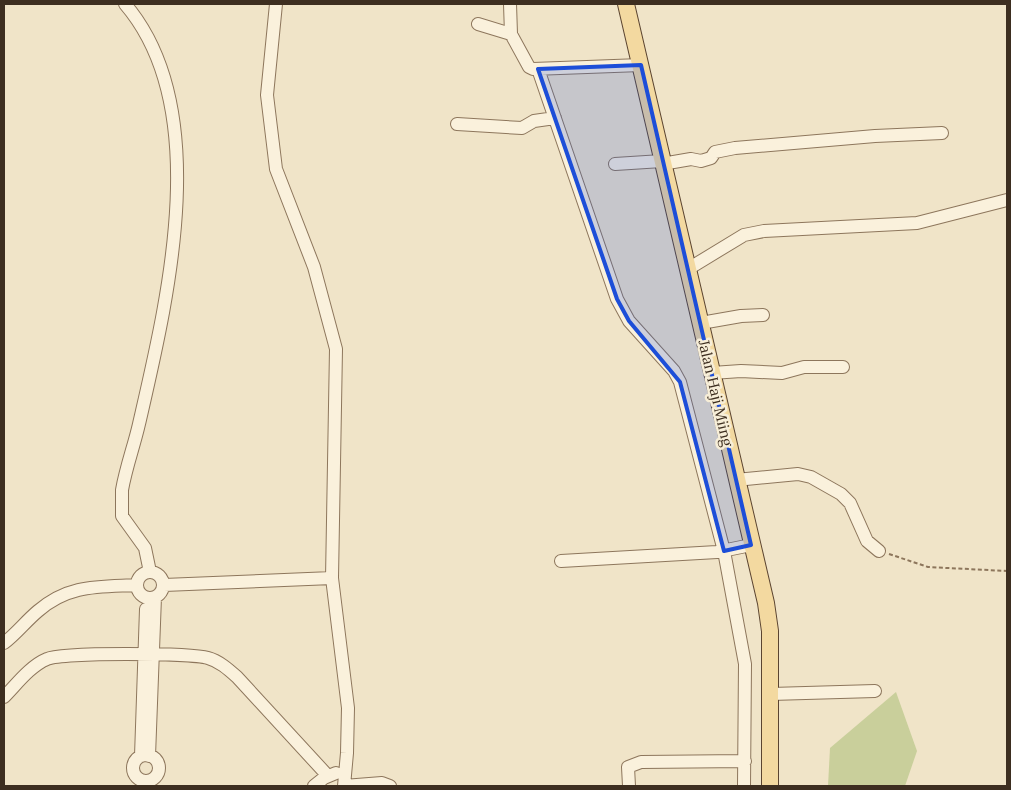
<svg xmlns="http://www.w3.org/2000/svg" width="1011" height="790" viewBox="0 0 1011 790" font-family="Lora,serif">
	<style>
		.green { fill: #c9cf9b }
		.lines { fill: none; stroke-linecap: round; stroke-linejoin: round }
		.minor-casing { stroke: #8d765c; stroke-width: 14 }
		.major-casing { stroke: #5b4430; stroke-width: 18 }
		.path { stroke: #8d765c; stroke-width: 2; stroke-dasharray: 4 2.5; stroke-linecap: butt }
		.minor { stroke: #faf1dc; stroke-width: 12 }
		.major { stroke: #f3d9a0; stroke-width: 16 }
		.marked { fill: #1d4ed8; fill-opacity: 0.2; stroke: #1d4ed8; stroke-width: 4; stroke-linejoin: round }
		.labels { text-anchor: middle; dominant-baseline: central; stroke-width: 5; stroke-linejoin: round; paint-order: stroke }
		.street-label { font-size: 15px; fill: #3d2e20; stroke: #f7eed8 }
	</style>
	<rect width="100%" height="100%" fill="#f0e4c8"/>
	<path class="green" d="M 896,692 L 917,751 L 905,786 L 828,786 L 830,748 Z"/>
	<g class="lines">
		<defs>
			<path id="minor" d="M 125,4 C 215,109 167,302 139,424 C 134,446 126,467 122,490 L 122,516 L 145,548 L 150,572
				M 276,4 L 267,95 L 276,169 L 314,267 L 336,349 L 332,578 L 348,708 L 347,753 L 344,786
				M 510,4 L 511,34
				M 478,24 L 511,34 L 529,67 L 533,69 L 641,65
				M 538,69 L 617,299 L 629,321 L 674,371 L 680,382 L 724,551 L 745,664 L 744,786
				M 457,124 L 522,128 L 534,121 L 555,118
				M 615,164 L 662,161
				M 662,164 L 691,159 L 701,161 L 711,158 L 715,152 L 735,148 L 875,136 L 942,133
				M 688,269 L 744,235 L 764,231 L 917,223 L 1007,200
				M 701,323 L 741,316 L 763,315
				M 712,373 L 741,371 L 782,373 L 804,367 L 843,367
				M 736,480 L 798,474 L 811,477 L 841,494 L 850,503 L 867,541 L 879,551
				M 561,561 L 717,552 L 751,545
				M137 585a13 13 0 1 1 26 0a13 13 0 1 1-26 0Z
				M 164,585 L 332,578
				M 4,643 C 16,634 26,621 38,611 C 69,584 99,587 137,585
				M 771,694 L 875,691
				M 4,697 C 16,685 30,666 47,659 C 61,652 191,653 208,658 C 219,661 228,669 237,677 L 328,776
				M133 768a13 13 0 1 1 26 0a13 13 0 1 1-26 0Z
				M 141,756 L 146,609
				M 149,756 L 155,597
				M 314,786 L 324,778 L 336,773
				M 344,786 L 382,783 L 390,786
				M 629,786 L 628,767 L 641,762 L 745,761"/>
			<path id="major" d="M 626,4 L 766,603 L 770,631 L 770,786"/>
		</defs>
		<use href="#minor" class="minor-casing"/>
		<use href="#major" class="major-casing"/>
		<path class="path" d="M 889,554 L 928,567 L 1007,571"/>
		<use href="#minor" class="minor"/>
		<use href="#major" class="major"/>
	</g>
	<path class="marked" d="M 641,65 L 751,545 L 724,551 L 680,382 L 629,321 L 617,299 L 538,69 Z"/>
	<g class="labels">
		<g class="street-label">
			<text transform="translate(716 393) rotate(77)">Jalan Haji Miing</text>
		</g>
	</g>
	<rect width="1011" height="790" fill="none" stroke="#3d2e20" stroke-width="10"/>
</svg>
